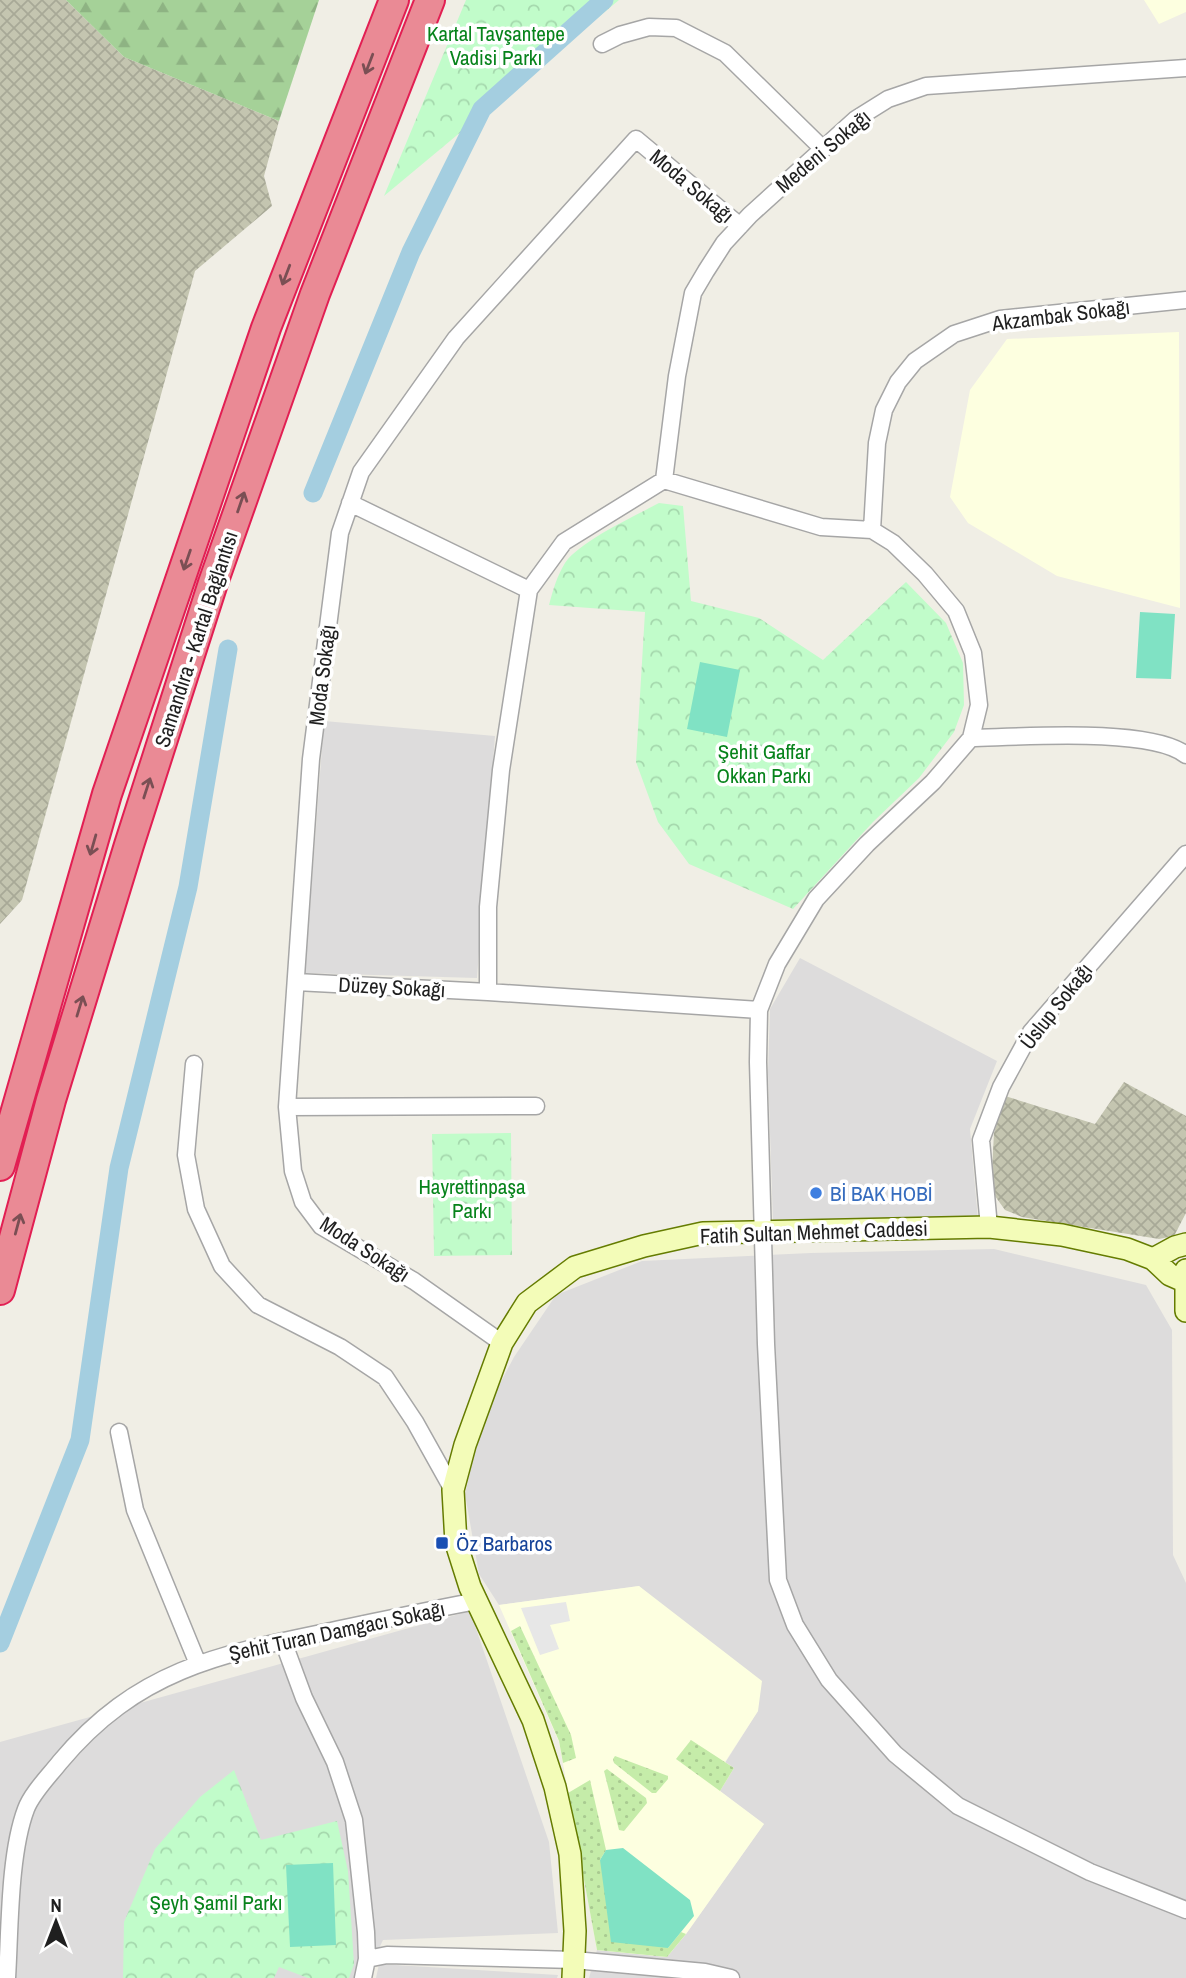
<svg xmlns="http://www.w3.org/2000/svg" width="1186" height="1978" viewBox="0 0 1186 1978" font-family="'Archivo Narrow',sans-serif">
	<style>
		.residential { fill: #dddcdc }
		.education { fill: #fdffe0 }
		.construction { fill: url(#construction-cross-hatch) }
		.grass { fill: url(#grass-dots) }
		.forest { fill: url(#forest-firs) }
		.park { fill: url(#park-crowns) }
		.pitch { fill: #80e2c4 }
		.parking { fill: #e7e7e7 }
		.lines { fill: none; stroke-linecap: round; stroke-linejoin: round }
		.canal { stroke: #a4cee0; stroke-width: 19 }
		.street-casing { stroke: #a6a6a6; stroke-width: 19 }
		.secondary-casing { stroke: #657c01; stroke-width: 24 }
		.highway-casing { stroke: #e21f53; stroke-width: 32 }
		.street { stroke: #fff; stroke-width: 16 }
		.secondary { stroke: #f3fcb8; stroke-width: 21 }
		.highway { stroke: #ea8a95; stroke-width: 28 }
		.oneway { stroke: #7a4f54 }
		.shop-dot { fill: #3f7fe0; stroke: #fff; stroke-width: 2.5 }
		.transit-dot { fill: #1a4fb4; stroke: #fff; stroke-width: 2.5 }
		.labels { text-anchor: middle; dominant-baseline: central; stroke-width: 7; stroke-linejoin: round; paint-order: stroke }
		.park-label { font-size: 21px; fill: #07831b; stroke: #fff }
		.street-label { font-size: 21px; fill: #1f1f1f; stroke: #fff }
		.shop-label { font-size: 21px; fill: #366cbe; stroke: #fff; text-anchor: start }
		.transit-label { font-size: 21px; fill: #164399; stroke: #fff; text-anchor: start }
	</style>
	<defs>
		<pattern id="construction-cross-hatch" width="8" height="8" patternUnits="userSpaceOnUse" patternTransform="scale(1.75)"><rect width="8" height="8" fill="#c4c5b0"/><path d="M0 0l8 8M0 8l8-8" fill="none" stroke="#a8a997"/></pattern>
		<pattern id="grass-dots" width="8" height="8" patternUnits="userSpaceOnUse" patternTransform="scale(1.75)"><rect width="8" height="8" fill="#c5eca9"/><path d="M2 2h.1M6 6h.1" fill="none" stroke="#a9ca91" stroke-width="1.8" stroke-linecap="round"/></pattern>
		<pattern id="forest-firs" width="22" height="20" patternUnits="userSpaceOnUse" patternTransform="scale(1.75)"><rect width="22" height="20" fill="#a5d198"/><path d="M5 1l3.5 6h-7zM16 11l3.5 6h-7z" fill="#8eb383"/></pattern>
		<pattern id="park-crowns" width="20" height="18" patternUnits="userSpaceOnUse" patternTransform="scale(1.75)"><rect width="20" height="18" fill="#c1fcca"/><path d="M2 6a3 3 0 1 1 6 0M12 15a3 3 0 1 1 6 0" fill="none" stroke="#a5d8ad"/></pattern>
	</defs>
	<rect width="100%" height="100%" fill="#f0eee5"/>
	<path class="residential" d="M 324,721 L 495,736 L 477,978 L 305,973 Z
		M 800,958 L 997,1061 L 970,1129 L 978,1220 L 773,1223 L 768,1072 L 770,1009 Z
		M 994,1249 L 1146,1285 L 1172,1330 L 1173,1555 L 1186,1583 L 1186,1978 L 589,1978 L 597,1950 L 667,1957 L 686,1934 L 764,1824 L 720,1791 L 725,1763 L 758,1711 L 639,1586 L 499,1605 L 479,1574 L 465,1494 L 483,1416 L 514,1357 L 556,1295 L 642,1261 L 811,1253 Z
		M 470,1611 L 549,1842 L 558,1933 L 383,1940 L 365,1978 L 0,1978 L 0,1742 Z
		M 379,1964 L 558,1975 L 557,1978 L 376,1978 Z"/>
	<path class="education" d="M 1144,0 L 1186,0 L 1186,12 L 1159,24 Z
		M 1179,332 L 1180,608 L 1057,576 L 968,523 L 950,497 L 970,390 L 1007,339 Z
		M 639,1586 L 762,1681 L 758,1711 L 725,1762 L 734,1768 L 720,1791 L 764,1824 L 686,1934 L 667,1957 L 597,1950 L 559,1742 L 499,1605 Z"/>
	<path class="construction" d="M 0,0 L 66,0 L 124,57 L 279,121 L 264,176 L 272,206 L 195,271 L 22,900 L 0,924 Z
		M 1124,1082 L 1186,1116 L 1186,1213 L 1174,1236 L 1159,1239 L 1022,1217 L 1005,1210 L 995,1196 L 992,1170 L 994,1133 L 1005,1096 L 1095,1124 Z"/>
	<path class="grass" d="M 520,1626 L 571,1735 L 576,1758 L 563,1763 L 559,1741 L 511,1631 Z
		M 691,1740 L 734,1768 L 720,1791 L 676,1759 Z
		M 615,1756 L 668,1776 L 668,1779 L 656,1793 L 652,1793 L 614,1763 L 613,1759 Z
		M 607,1769 L 646,1798 L 647,1803 L 624,1831 L 619,1830 L 604,1771 Z
		M 590,1780 L 606,1850 L 600,1860 L 668,1948 L 681,1932 L 686,1934 L 667,1957 L 597,1950 L 568,1793 Z"/>
	<path class="forest" d="M 66,0 L 319,0 L 279,121 L 124,57 Z"/>
	<path class="park" d="M 466,0 L 619,0 L 384,196 Z
		M 659,503 L 683,506 L 691,601 L 759,618 L 823,660 L 906,582 L 946,623 L 963,663 L 964,705 L 954,732 L 919,778 L 873,822 L 793,909 L 689,864 L 658,822 L 636,762 L 645,612 L 549,605 C 553,590 557,576 565,563 C 580,541 635,516 659,503 Z
		M 511,1133 L 512,1255 L 434,1256 L 432,1134 Z
		M 234,1770 L 261,1840 L 337,1821 L 348,1871 L 354,1964 L 349,1978 L 308,1978 L 279,1967 L 274,1978 L 123,1978 L 124,1922 L 155,1849 L 200,1797 Z"/>
	<path class="pitch" d="M 1140,612 L 1175,614 L 1171,679 L 1136,678 Z
		M 700,662 L 740,670 L 727,737 L 687,729 Z
		M 623,1848 L 690,1900 L 694,1916 L 668,1948 L 611,1942 L 600,1860 L 606,1850 Z
		M 333,1863 L 336,1945 L 290,1947 L 286,1865 Z"/>
	<path class="parking" d="M 566,1602 L 570,1621 L 550,1625 L 559,1649 L 540,1655 L 521,1608 Z"/>
	<g class="lines">
		<path class="canal" d="M 313,493 L 411,252 L 482,109 L 604,0
			M 0,1643 L 80,1440 L 119,1168 L 188,887 L 228,649"/>
		<defs>
			<path id="street" d="M 602,44 L 620,35 L 649,27 L 676,28 L 725,53 L 823,149
				M 664,480 L 677,376 L 693,293 L 706,271 L 724,243 L 750,215 L 856,119 L 888,99 L 926,86 L 1186,68
				M 350,503 L 529,590
				M 872,530 L 877,443 L 884,410 L 898,382 L 915,361 L 954,334 L 1000,319 L 1186,300
				M 971,738 C 1019,737 1151,727 1186,755
				M 296,982 L 488,992
				M 759,1010 L 488,992 L 488,907 L 501,770 L 529,590 L 564,542 L 664,480 L 821,527 L 872,530 L 893,543 L 925,574 L 956,611 L 973,653 L 979,705 L 971,738 L 933,782 L 867,844 L 816,899 L 777,964 L 759,1010 L 758,1062 L 766,1344 L 778,1580 L 795,1625 L 829,1680 L 895,1754 L 958,1806 L 1090,1872 L 1186,1910
				M 194,1064 L 186,1155 L 196,1209 L 222,1266 L 258,1305 L 340,1347 L 385,1377 L 415,1422 L 453,1490
				M 287,1107 L 536,1106
				M 989,1227 L 981,1140 L 1001,1087 L 1031,1032 L 1186,854
				M 502,1343 L 414,1281 L 321,1226 L 303,1202 L 293,1171 L 287,1107 L 311,759 L 340,533 L 361,472 L 456,338 L 636,139 L 740,226
				M 119,1432 L 135,1510 L 198,1664
				M 283,1641 L 304,1698 L 335,1762 L 354,1820 L 366,1932 L 367,1959 L 363,1978
				M 367,1959 L 387,1955 L 574,1960 L 705,1972 L 731,1978
				M 7,1978 C 10,1929 9,1854 26,1809 C 32,1793 49,1776 60,1762 C 137,1670 219,1654 331,1631 C 379,1621 428,1610 477,1601"/>
			<path id="secondary" d="M 1153,1259 L 1175,1247 L 1186,1244
				M 1186,1270 L 1186,1311
				M 573,1978 L 575,1931 L 570,1854 L 555,1787 L 533,1720 L 470,1587 L 456,1543 L 453,1490 L 465,1445 L 502,1343 L 527,1303 L 575,1267 L 644,1246 L 703,1233 L 989,1227 L 1062,1235 L 1127,1249 L 1153,1259 L 1170,1275 L 1186,1282"/>
			<path id="highway" d="M 0,1166 L 107,794 L 266,328 L 394,0
				M 0,1290 L 51,1100 L 129,845 L 213,583 L 315,294 L 430,0"/>
		</defs>
		<use href="#street" class="street-casing"/>
		<use href="#secondary" class="secondary-casing"/>
		<use href="#highway" class="highway-casing"/>
		<use href="#street" class="street"/>
		<use href="#secondary" class="secondary"/>
		<use href="#highway" class="highway"/>
	</g>
	<defs><path id="oneway-shaft" d="M-6 0H5M1.5-3L5.5 0L1.5 3" fill="none" stroke-width="1.6" stroke-linecap="round" stroke-linejoin="round" transform="scale(1.75)"/></defs>
	<g class="oneway">
		<use href="#oneway-shaft" transform="translate(369 64) rotate(111)"/>
		<use href="#oneway-shaft" transform="translate(286 275) rotate(111)"/>
		<use href="#oneway-shaft" transform="translate(241 502) rotate(-71)"/>
		<use href="#oneway-shaft" transform="translate(187 560) rotate(109)"/>
		<use href="#oneway-shaft" transform="translate(147 788) rotate(-72)"/>
		<use href="#oneway-shaft" transform="translate(93 845) rotate(106)"/>
		<use href="#oneway-shaft" transform="translate(80 1006) rotate(-73)"/>
		<use href="#oneway-shaft" transform="translate(18 1224) rotate(-75)"/>
	</g>
	<circle class="shop-dot" cx="816" cy="1193" r="7"/>
	<rect class="transit-dot" x="435" y="1536" width="14" height="14" rx="3.5"/>
	<g class="labels">
		<g class="park-label">
			<text x="496" y="33">Kartal Tavşantepe<tspan x="496" dy="24">Vadisi Parkı</tspan></text>
			<text x="764" y="751">Şehit Gaffar<tspan x="764" dy="24">Okkan Parkı</tspan></text>
			<text x="472" y="1186">Hayrettinpaşa<tspan x="472" dy="24">Parkı</tspan></text>
			<text x="216" y="1902">Şeyh Şamil Parkı</text>
		</g>
		<g class="street-label">
			<text transform="translate(823 151) rotate(-40)">Medeni Sokağı</text>
			<text transform="translate(692 186) rotate(40)">Moda Sokağı</text>
			<text transform="translate(1061 315) rotate(-7)">Akzambak Sokağı</text>
			<text transform="translate(196 639) rotate(-72)">Samandıra - Kartal Bağlantısı</text>
			<text transform="translate(322 675) rotate(-83)">Moda Sokağı</text>
			<text transform="translate(392 987) rotate(3)">Düzey Sokağı</text>
			<text transform="translate(1056 1006) rotate(-52)">Üslup Sokağı</text>
			<text transform="translate(814 1232) rotate(-2)">Fatih Sultan Mehmet Caddesi</text>
			<text transform="translate(365 1249) rotate(33)">Moda Sokağı</text>
			<text transform="translate(337 1631) rotate(-12)">Şehit Turan Damgacı Sokağı</text>
		</g>
		<g class="shop-label">
			<text x="830" y="1193">Bİ BAK HOBİ</text>
		</g>
		<g class="transit-label">
			<text x="456" y="1543">Öz Barbaros</text>
		</g>
	</g>
	<g transform="translate(56 1922)" stroke="#ffffff" stroke-width="5" paint-order="stroke">
	<path d="M0-5L12 26L0 18L-12 26Z" fill="#1f1f1f"/>
	<text y="-10" font-size="19" font-weight="bold" text-anchor="middle" fill="#1f1f1f">N</text>
	</g>
</svg>
